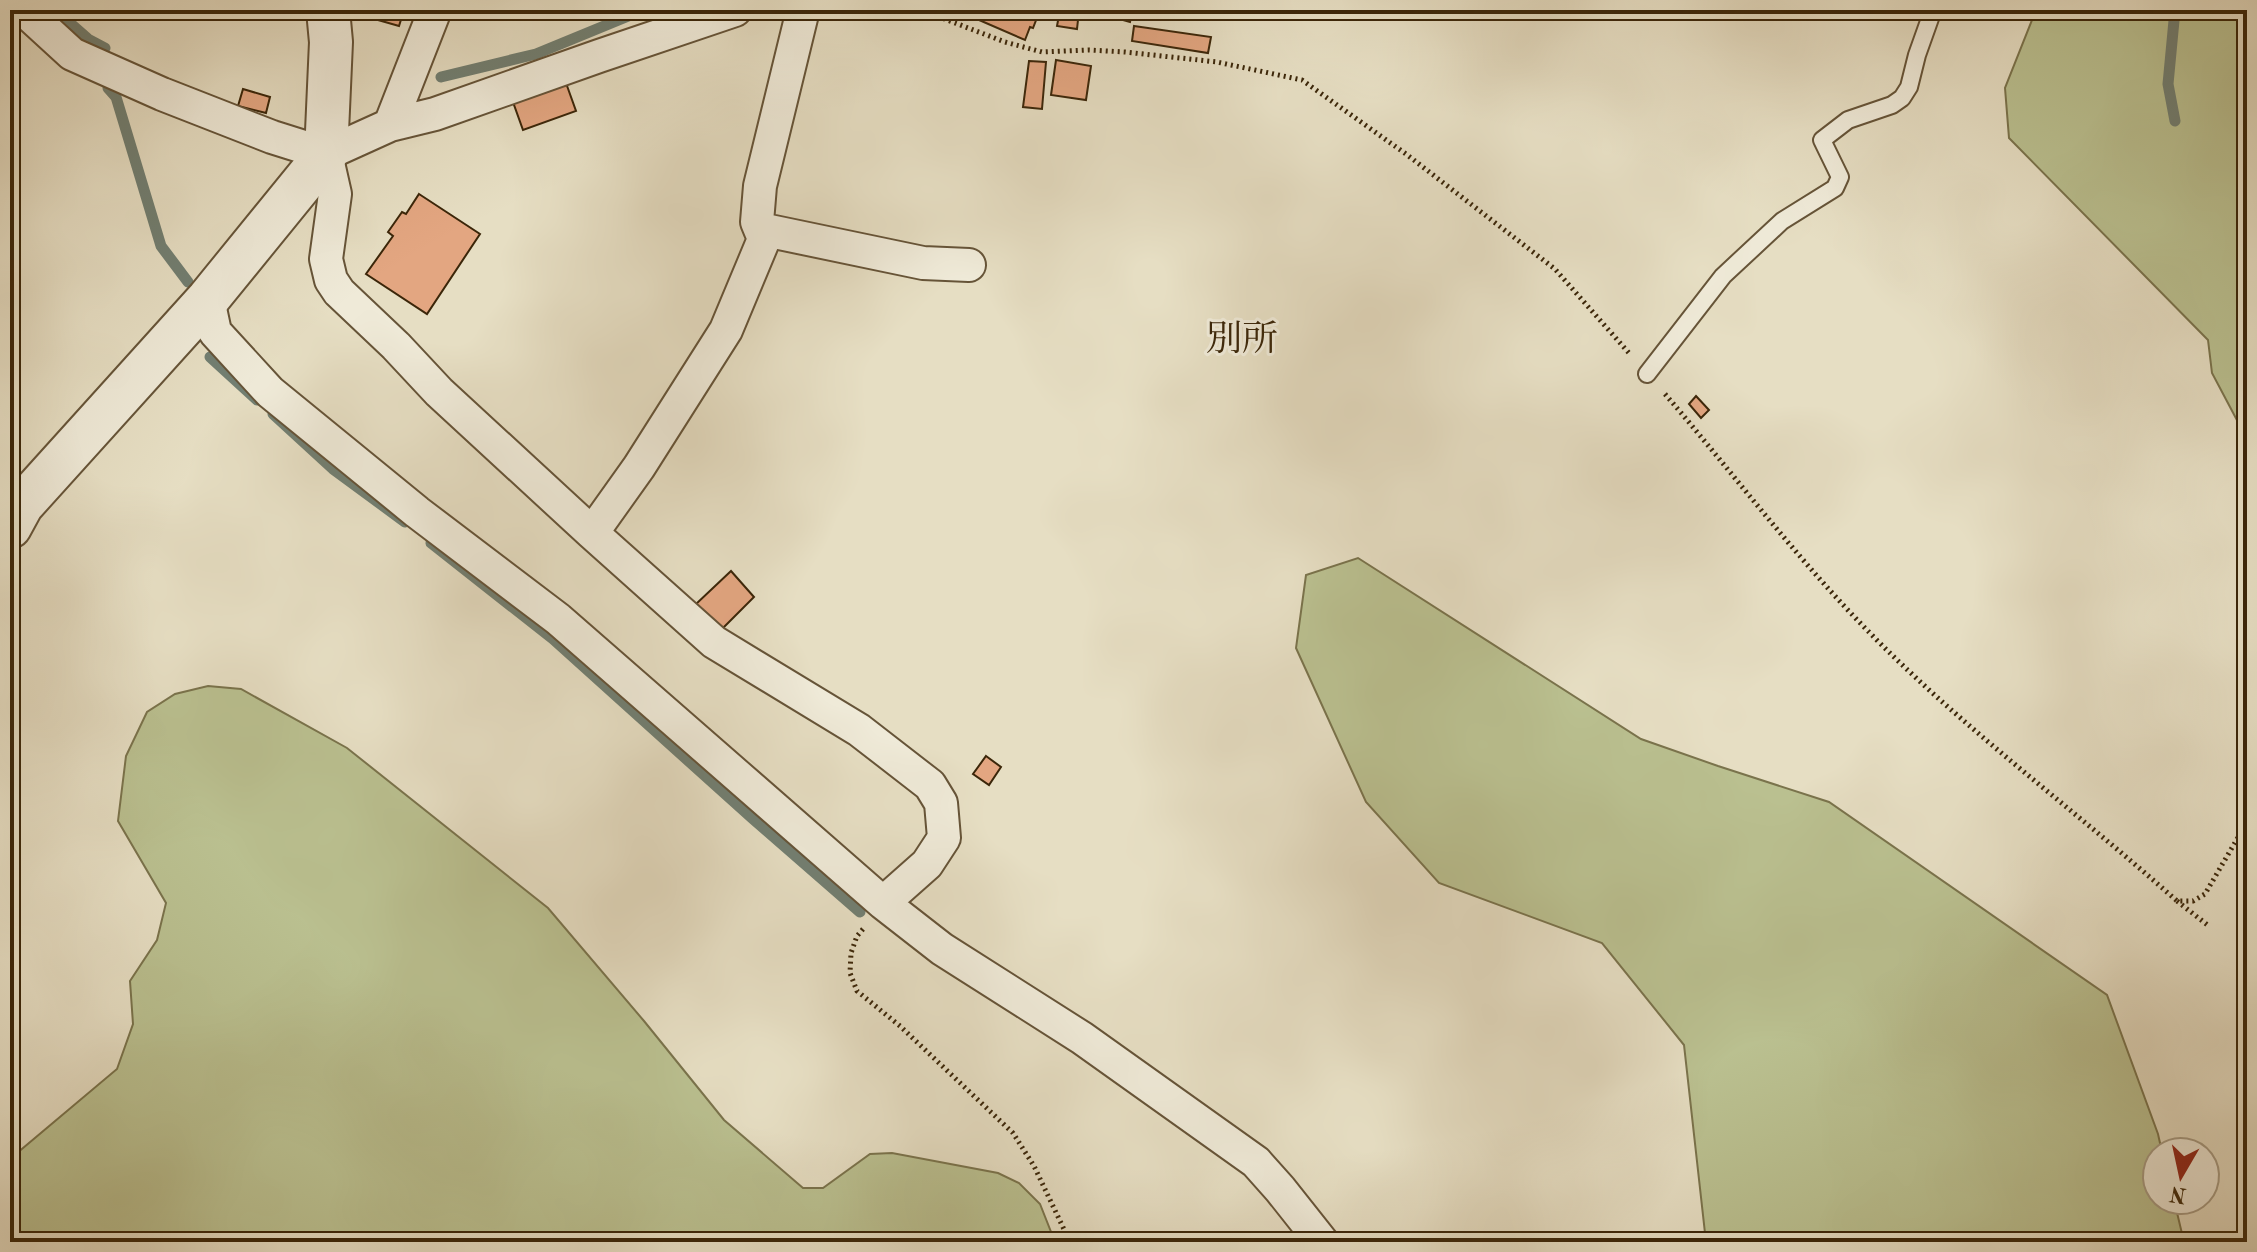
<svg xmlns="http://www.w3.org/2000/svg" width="2257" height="1252" viewBox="0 0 2257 1252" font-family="'Old Standard TT','Noto Serif JP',serif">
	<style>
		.green { fill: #bac090; stroke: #7a734c; stroke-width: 2 }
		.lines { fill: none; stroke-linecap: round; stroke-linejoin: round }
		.stream { stroke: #727f72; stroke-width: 11 }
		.building { fill: #e3a681; stroke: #3b2609; stroke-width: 2 }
		.service-casing { stroke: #665438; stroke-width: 20 }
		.minor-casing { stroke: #665438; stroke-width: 36 }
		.tertiary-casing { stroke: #665438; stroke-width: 46 }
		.path { stroke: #3b2609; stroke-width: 5; stroke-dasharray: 2 4; stroke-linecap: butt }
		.service { stroke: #efead8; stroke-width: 16 }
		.minor { stroke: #efead8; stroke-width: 32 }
		.tertiary { stroke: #efead8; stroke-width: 42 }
		.labels { text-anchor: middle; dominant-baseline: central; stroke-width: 6; stroke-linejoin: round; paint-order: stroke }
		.quarter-label { font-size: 36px; fill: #3b2609; stroke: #efead8 }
	</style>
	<rect width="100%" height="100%" fill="#e6dec3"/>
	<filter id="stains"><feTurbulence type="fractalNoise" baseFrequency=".0025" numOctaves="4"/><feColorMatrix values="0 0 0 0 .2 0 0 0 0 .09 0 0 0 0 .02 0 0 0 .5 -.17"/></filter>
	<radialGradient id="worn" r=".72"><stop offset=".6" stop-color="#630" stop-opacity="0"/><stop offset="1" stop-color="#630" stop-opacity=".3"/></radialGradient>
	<path class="green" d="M 2036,10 L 2247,10 L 2247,429 L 2239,424 L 2212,373 L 2208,340 L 2009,138 L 2005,88 Z
		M 1358,558 L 1641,739 L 1718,766 L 1829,802 L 2107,995 L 2158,1134 L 2162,1152 L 2157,1152 L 2157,1200 L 2174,1200 L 2184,1242 L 1706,1242 L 1684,1045 L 1602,943 L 1439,883 L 1366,802 L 1296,648 L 1306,575 Z
		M 208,686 L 241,689 L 347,748 L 548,908 L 644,1021 L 724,1120 L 803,1188 L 823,1188 L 870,1154 L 892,1153 L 998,1173 L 1019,1183 L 1040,1204 L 1055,1242 L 10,1242 L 10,1159 L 117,1069 L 133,1024 L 130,981 L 157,940 L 166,903 L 118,821 L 126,756 L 147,712 L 175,694 Z"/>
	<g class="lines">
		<path class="stream" d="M 55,10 L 88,39 L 105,48
			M 2175,10 L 2168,84 L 2175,121
			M 441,77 L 536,54 L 643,10
			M 108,88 L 116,97 L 161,246 L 188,282
			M 210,357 L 257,400
			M 273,414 L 333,469 L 405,522
			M 431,543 L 553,639 L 753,819 L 860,912"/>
	</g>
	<path class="building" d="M 373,10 L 404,10 L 399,26 L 371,18 Z
		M 956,10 L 1040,10 L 1033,28 L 1030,27 L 1025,40 Z
		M 1060,10 L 1082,10 L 1079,11 L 1077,29 L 1057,26 Z
		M 1103,10 L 1142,10 L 1141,13 L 1135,11 L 1135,14 L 1132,13 L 1130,22 L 1102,14 Z
		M 1134,26 L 1211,37 L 1208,53 L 1132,41 Z
		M 1056,60 L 1091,66 L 1086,100 L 1051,95 Z
		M 1029,61 L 1046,62 L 1042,109 L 1023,107 Z
		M 566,83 L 576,111 L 523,130 L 513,102 Z
		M 243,89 L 270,97 L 266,113 L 238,106 Z
		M 419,194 L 480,234 L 427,314 L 366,274 L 393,236 L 388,232 L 402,212 L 406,214 Z
		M 1696,396 L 1709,410 L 1701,418 L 1689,404 Z
		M 731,571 L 754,597 L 721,630 L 696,604 Z
		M 986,756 L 1001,767 L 989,785 L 973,774 Z"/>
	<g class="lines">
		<defs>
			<path id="service" d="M 1647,374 L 1723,276 L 1782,221 L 1835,188 L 1840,177 L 1822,140 L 1848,120 L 1892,105 L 1902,98 L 1909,87 L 1917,55 L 1933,10"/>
			<path id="minor" d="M 24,10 L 72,54 L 162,94 L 272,137 L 326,154 L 390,125 L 435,10
				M 390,125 L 435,114 L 599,56 L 735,10
				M 326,154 L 335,194 L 326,259 L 331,280 L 339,292 L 396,346 L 439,392 L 592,533 L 714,642 L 859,730 L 930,785 L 941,803 L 944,838 L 927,864 L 883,903
				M 760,229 L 923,263 L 969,265
				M 208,299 L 215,332 L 270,392 L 417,512 L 558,619 L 883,903 L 942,949 L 1082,1038 L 1256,1162 L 1280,1189 L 1322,1242
				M 592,533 L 639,467 L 726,330 L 764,239 L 757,222 L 760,186 L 803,10"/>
			<path id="tertiary" d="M 10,527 L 22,505 L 208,299 L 326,154 L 331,42 L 328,10"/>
		</defs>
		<use href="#service" class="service-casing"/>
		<use href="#minor" class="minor-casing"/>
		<use href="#tertiary" class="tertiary-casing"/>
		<path class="path" d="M 921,10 L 1005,42 L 1042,52 L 1089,50 L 1125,52 L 1217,62 L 1302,80 L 1406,154 L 1555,269 L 1629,353
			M 1665,394 C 1732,472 1794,555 1866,629 C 1962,728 2074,809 2177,901 L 2193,901 L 2205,894 L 2247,822
			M 2177,901 L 2210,927
			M 863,929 L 857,936 L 851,953 L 850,973 L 857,991 L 900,1026 L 1013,1133 L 1034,1166 L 1070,1242"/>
		<use href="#service" class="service"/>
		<use href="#minor" class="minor"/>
		<use href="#tertiary" class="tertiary"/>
	</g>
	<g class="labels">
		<g class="quarter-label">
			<text x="1242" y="341">別所</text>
		</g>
	</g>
	<rect width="2257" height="1252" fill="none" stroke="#e6dec3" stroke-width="40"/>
	<rect x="12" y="12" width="2233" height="1228" fill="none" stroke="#3b2609" stroke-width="4"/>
	<rect x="20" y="20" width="2217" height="1212" fill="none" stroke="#3b2609" stroke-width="2"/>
	<g transform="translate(2181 1176) rotate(189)"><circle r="38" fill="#efead8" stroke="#a79c85" stroke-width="2"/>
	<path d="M0-6L14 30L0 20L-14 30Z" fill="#8f2418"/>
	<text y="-12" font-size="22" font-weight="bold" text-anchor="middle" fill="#3b2609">N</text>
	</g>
	<rect width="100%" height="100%" filter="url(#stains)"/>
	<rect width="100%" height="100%" fill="url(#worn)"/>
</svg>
